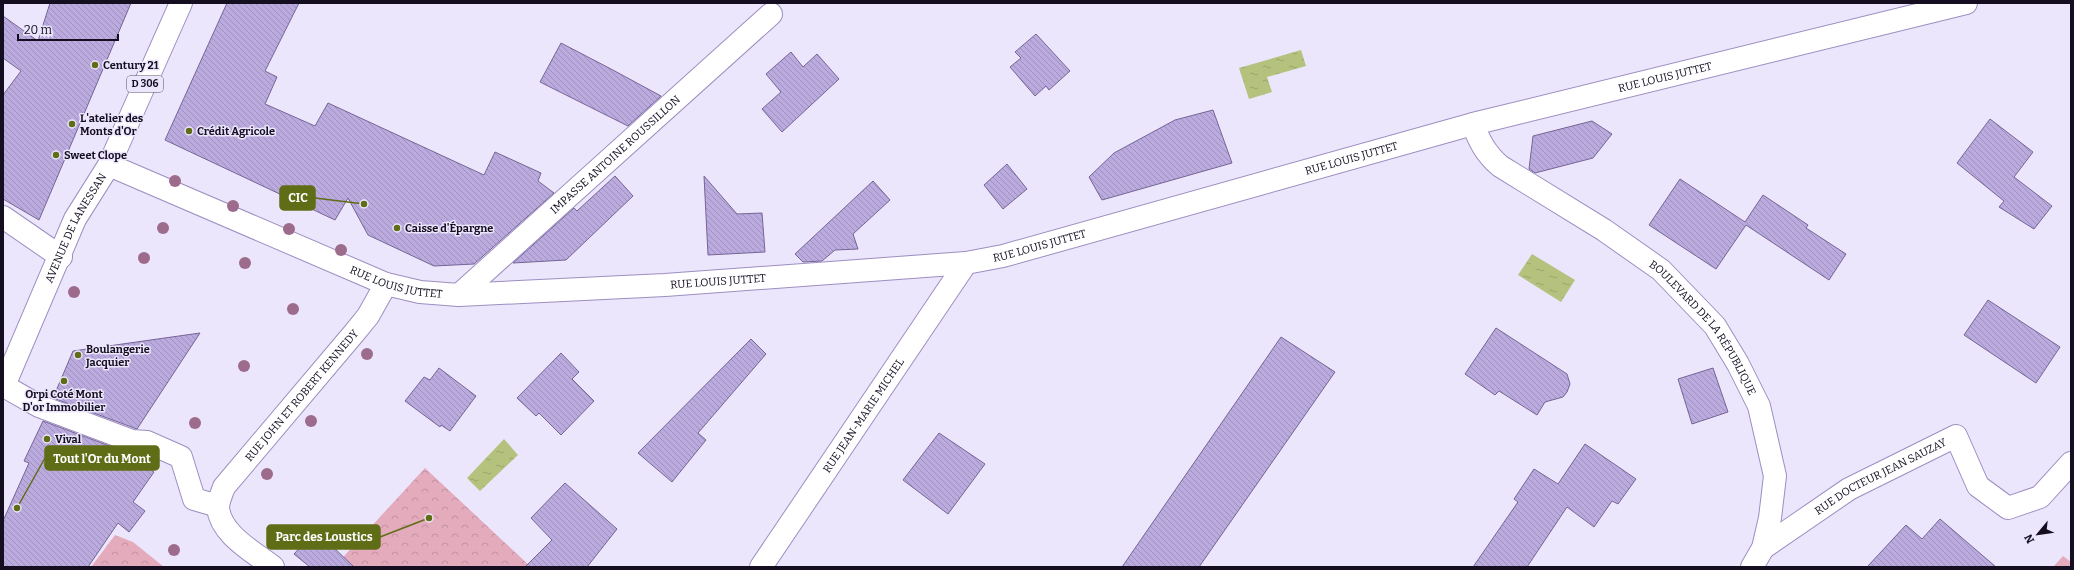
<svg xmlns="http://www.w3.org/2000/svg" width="2074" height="570" viewBox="0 0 2074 570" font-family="Bitter,serif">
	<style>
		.park { fill: url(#park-crowns) }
		.pitch { fill: #e4abbd }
		.water { fill: url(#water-ripples) }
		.building { fill: url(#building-back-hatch); stroke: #756596 }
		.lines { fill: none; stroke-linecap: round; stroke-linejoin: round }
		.minor-casing { stroke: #9d8ec1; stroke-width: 24 }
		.major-casing { stroke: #9d8ec1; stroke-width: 24 }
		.minor { stroke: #fff; stroke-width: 22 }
		.major { stroke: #fff; stroke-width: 22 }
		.tree { fill: #9d6b8c }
		.poi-dot { fill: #5f6d17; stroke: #ece6fc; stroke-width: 1.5 }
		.labels { text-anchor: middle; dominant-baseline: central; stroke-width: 3; stroke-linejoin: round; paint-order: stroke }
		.shield { fill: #ece6fc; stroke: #554f62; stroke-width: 1 }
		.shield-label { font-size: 10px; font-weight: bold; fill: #140e20 }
		.poi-label { font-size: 11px; font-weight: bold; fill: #140e20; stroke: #ece6fc; text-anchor: start }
		.street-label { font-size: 11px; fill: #140e20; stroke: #ece6fc }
		.leader { fill: none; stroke: #5f6d17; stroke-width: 1.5 }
		.callout-dot { fill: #5f6d17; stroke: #ece6fc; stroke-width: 1.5 }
		.callout { fill: #5f6d17; stroke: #5f6d17; stroke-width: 1.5 }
		.callout-label { font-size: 12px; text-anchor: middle; font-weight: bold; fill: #fff }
	</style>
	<defs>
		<pattern id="park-crowns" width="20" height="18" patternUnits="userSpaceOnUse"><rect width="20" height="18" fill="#e4abbd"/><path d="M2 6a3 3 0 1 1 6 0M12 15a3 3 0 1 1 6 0" fill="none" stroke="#c392a2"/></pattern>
		<pattern id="water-ripples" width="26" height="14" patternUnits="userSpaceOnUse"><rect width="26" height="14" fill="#b4c27e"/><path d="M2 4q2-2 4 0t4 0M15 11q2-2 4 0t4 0" fill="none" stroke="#9aa66d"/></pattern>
		<pattern id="building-back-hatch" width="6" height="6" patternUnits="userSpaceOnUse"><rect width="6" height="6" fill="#baaade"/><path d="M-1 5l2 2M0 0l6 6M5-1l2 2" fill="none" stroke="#9f91be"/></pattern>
	</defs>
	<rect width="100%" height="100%" fill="#ece6fc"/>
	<path class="park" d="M 425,468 L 531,567 L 334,567 Z
		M 115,535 L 133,542 L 164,567 L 91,567 Z"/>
	<path class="pitch" d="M 2063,556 L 2071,562 L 2071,567 L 2053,567 Z"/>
	<path class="water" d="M 1301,50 L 1306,66 L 1267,77 L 1272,92 L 1249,99 L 1239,68 Z
		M 1532,254 L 1575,280 L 1561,302 L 1518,275 Z
		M 504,439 L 518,455 L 480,491 L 467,478 Z"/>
	<path class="building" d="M 50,3 L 131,3 L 39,220 L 3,199 L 3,95 L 21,71 L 3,58 L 3,16 L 38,41 Z
		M 227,3 L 299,3 L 265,71 L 277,77 L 265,104 L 315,126 L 328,103 L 484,175 L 495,152 L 541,173 L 538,181 L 554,193 L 474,264 L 434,266 L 368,235 L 348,198 L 335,220 L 165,140 Z
		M 1036,34 L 1070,71 L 1049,90 L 1046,86 L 1035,96 L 1010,67 L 1021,58 L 1015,52 Z
		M 561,43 L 611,69 L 661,96 L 628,126 L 540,82 Z
		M 791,52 L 803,67 L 817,54 L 839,79 L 782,132 L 762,109 L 781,92 L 766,74 Z
		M 1213,110 L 1232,163 L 1102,200 L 1089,177 L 1114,153 L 1175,120 Z
		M 1990,119 L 2033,152 L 2014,177 L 2052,206 L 2034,229 L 1999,207 L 2004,201 L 1957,163 Z
		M 1592,121 L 1612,134 L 1593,158 L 1535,173 L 1529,169 L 1533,136 Z
		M 1007,164 L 1027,189 L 1003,209 L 984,185 Z
		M 615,176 L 633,196 L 566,260 L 513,263 L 574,208 L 577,211 Z
		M 704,176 L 737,214 L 762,213 L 765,252 L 708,255 Z
		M 1680,179 L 1745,222 L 1763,195 L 1808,225 L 1806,228 L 1846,254 L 1829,280 L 1746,225 L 1716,269 L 1649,225 Z
		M 873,181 L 890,200 L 853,234 L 858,249 L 835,250 L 822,261 L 803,262 L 795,254 Z
		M 1988,300 L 2060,347 L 2036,383 L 1964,335 Z
		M 1496,328 L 1567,374 L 1570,384 L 1567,392 L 1563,397 L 1545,402 L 1537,415 L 1499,391 L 1495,395 L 1465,374 Z
		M 200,333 L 137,429 L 53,398 L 73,351 Z
		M 1281,337 L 1335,372 L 1199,567 L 1122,567 Z
		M 751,339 L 766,354 L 698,433 L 706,440 L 672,482 L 638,453 Z
		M 561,353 L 579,372 L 572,379 L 594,401 L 561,435 L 539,413 L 536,416 L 517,398 Z
		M 439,368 L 476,396 L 450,431 L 441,425 L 440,427 L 405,401 L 424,377 L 430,380 Z
		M 1713,368 L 1728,412 L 1692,424 L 1678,379 Z
		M 43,421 L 123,451 L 154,472 L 133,502 L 145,511 L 129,532 L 118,523 L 88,567 L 3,567 L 3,521 L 29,463 L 24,461 Z
		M 939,433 L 985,464 L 948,514 L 903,480 Z
		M 1585,444 L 1636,479 L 1618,504 L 1612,501 L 1594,527 L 1567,507 L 1527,567 L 1473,567 L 1518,502 L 1514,499 L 1534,469 L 1558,484 Z
		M 565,483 L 617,529 L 587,567 L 525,567 L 552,540 L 531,518 Z
		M 1940,519 L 1996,567 L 1867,567 L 1906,525 L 1922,539 Z
		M 314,532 L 330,544 L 354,567 L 310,567 L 294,554 Z"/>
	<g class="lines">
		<defs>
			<g id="minor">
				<path id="s1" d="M 1473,124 C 1479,141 1486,154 1500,166 L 1604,230 L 1661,270 L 1715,326 L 1738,364 L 1759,406 L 1775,476 L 1770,518 L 1763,548 L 1752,567"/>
				<path d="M 3,217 L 61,257"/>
				<path id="s2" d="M 459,295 L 771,14"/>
				<path d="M 4,386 L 39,406 L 132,441 L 147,442 L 181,457 L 194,499 L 218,506"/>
				<path id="s3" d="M 1763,548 L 1849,489 L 1956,436 L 1978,486 L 2008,508 L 2040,497 L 2071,463"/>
				<path id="s4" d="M 273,567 C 254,552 221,535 218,508 C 218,501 222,493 224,487 L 355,332 L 368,316 L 386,284"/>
				<path id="s5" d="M 761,567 L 966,263"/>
			</g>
			<g id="major">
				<path id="s6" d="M 109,165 L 386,284 L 420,292 L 459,295 L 665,285 L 966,263 L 1003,256 L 1473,124 L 1966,3"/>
				<path id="s7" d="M 3,388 L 75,219 L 109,165 L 181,3"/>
			</g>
		</defs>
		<use href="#minor" class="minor-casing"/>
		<use href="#major" class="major-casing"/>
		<use href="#minor" class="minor"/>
		<use href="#major" class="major"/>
	</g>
	<g class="tree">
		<circle cx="175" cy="181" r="6"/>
		<circle cx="233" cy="206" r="6"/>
		<circle cx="163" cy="228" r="6"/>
		<circle cx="289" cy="229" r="6"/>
		<circle cx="341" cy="250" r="6"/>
		<circle cx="144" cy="258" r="6"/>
		<circle cx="245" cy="263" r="6"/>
		<circle cx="74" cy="292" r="6"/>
		<circle cx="293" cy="309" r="6"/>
		<circle cx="367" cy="354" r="6"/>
		<circle cx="244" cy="366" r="6"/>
		<circle cx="311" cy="421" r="6"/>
		<circle cx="195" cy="423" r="6"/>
		<circle cx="267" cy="474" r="6"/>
		<circle cx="174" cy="550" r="6"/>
	</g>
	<g class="poi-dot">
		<circle cx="95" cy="65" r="4"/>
		<circle cx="72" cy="124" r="4"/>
		<circle cx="189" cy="131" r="4"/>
		<circle cx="56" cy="155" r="4"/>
		<circle cx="397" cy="228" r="4"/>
		<circle cx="78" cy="355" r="4"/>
		<circle cx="64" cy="381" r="4"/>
		<circle cx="47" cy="439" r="4"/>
	</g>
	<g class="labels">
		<rect class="shield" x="127" y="76" width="36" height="16" rx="3"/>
		<g class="shield-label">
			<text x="145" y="84">D 306</text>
		</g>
		<g class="poi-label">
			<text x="103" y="65">Century 21</text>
			<text x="80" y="118">L'atelier des<tspan x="80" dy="13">Monts d'Or</tspan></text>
			<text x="197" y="131">Crédit Agricole</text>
			<text x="64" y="155">Sweet Clope</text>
			<text x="405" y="228">Caisse d'Épargne</text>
			<text x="86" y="349">Boulangerie<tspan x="86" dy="13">Jacquier</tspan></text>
			<text x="64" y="394" text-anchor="middle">Orpi Coté Mont<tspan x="64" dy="13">D'or Immobilier</tspan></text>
			<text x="55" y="439">Vival</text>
		</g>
		<g class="street-label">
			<text stroke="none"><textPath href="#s6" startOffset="1607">RUE LOUIS JUTTET</textPath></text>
			<text stroke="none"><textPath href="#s2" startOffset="210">IMPASSE ANTOINE ROUSSILLON</textPath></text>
			<text stroke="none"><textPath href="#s6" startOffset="1283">RUE LOUIS JUTTET</textPath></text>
			<text stroke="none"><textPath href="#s7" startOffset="176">AVENUE DE LANESSAN</textPath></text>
			<text stroke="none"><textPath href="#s6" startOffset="959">RUE LOUIS JUTTET</textPath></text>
			<text stroke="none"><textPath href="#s6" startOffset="311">RUE LOUIS JUTTET</textPath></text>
			<text stroke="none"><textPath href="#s6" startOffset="635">RUE LOUIS JUTTET</textPath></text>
			<text stroke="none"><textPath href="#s1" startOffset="314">BOULEVARD DE LA RÉPUBLIQUE</textPath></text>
			<text stroke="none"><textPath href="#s4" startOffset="225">RUE JOHN ET ROBERT KENNEDY</textPath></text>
			<text stroke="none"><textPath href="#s5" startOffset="183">RUE JEAN-MARIE MICHEL</textPath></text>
			<text stroke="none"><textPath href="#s3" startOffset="138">RUE DOCTEUR JEAN SAUZAY</textPath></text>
		</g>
	</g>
	<path class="leader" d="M364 204L315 198M17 508L45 458M429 518L380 537"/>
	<g class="callout-dot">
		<circle cx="364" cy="204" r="4"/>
		<circle cx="17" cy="508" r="4"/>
		<circle cx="429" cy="518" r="4"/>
	</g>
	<g class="callout">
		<rect x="280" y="186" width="35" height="24" rx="4"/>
		<rect x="45" y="446" width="114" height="24" rx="4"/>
		<rect x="267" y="525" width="113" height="24" rx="4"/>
	</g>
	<g class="callout-label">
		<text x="298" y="202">CIC</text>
		<text x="102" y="463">Tout l'Or du Mont</text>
		<text x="324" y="541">Parc des Loustics</text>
	</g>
	<rect width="2074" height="570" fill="none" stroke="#140e20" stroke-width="8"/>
	<g transform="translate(2038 534) rotate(241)" stroke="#ece6fc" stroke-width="3" paint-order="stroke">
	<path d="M0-3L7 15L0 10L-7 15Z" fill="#140e20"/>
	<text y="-6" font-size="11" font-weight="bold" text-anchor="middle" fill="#140e20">N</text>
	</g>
	<path d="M18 34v6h100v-6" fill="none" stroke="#140e20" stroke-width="2"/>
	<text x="24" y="34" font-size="12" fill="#140e20" stroke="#ece6fc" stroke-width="3" paint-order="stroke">20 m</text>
</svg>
